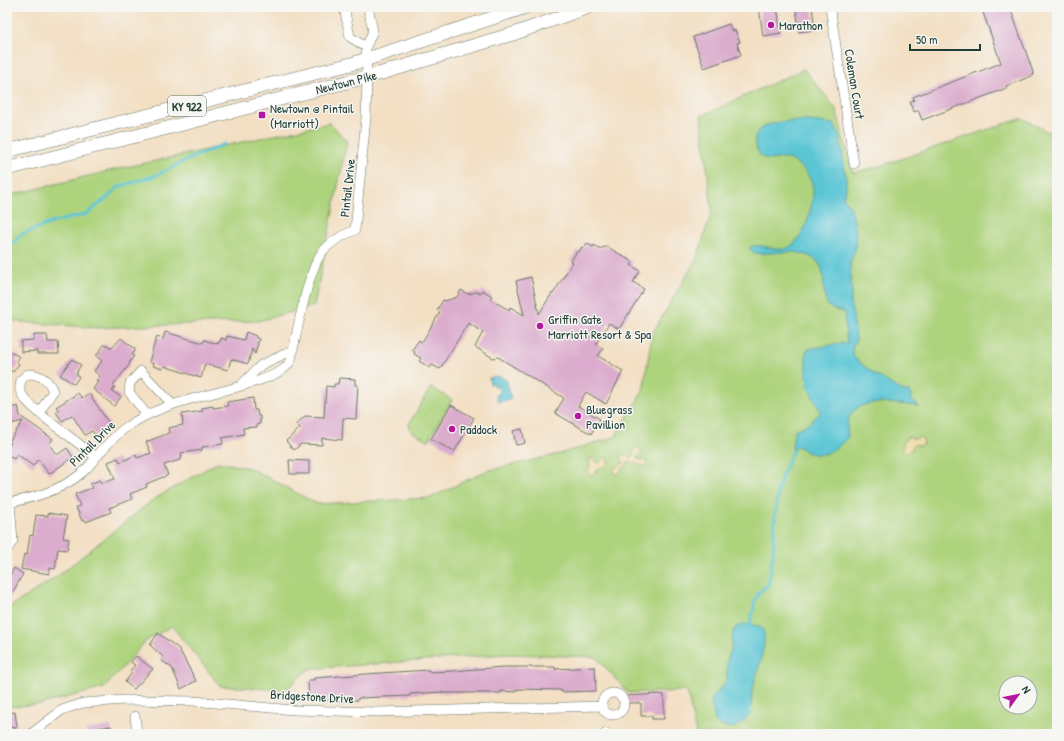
<svg xmlns="http://www.w3.org/2000/svg" width="1064" height="741" viewBox="0 0 1064 741" font-family="'Patrick Hand',sans-serif">
	<style>
		.green { fill: #aed37d; stroke: #668858; fill-rule: evenodd }
		.sand { fill: #eeda9e; stroke: #868c69 }
		.water { fill: #5bc6d5; stroke: #3d8284 }
		.lines { fill: none; stroke-linecap: round; stroke-linejoin: round }
		.stream { stroke: #5bc6d5; stroke-width: 3 }
		.building { fill: #dbaccd }
		.minor-casing { stroke: #697666; stroke-width: 10 }
		.highway-casing { stroke: #697666; stroke-width: 14 }
		.minor { stroke: #fff; stroke-width: 9 }
		.highway { stroke: #fff; stroke-width: 13 }
		.poi-dot { fill: #b5179e; stroke: #f6f6f2; stroke-width: 1.5 }
		.labels { text-anchor: middle; dominant-baseline: central; stroke-width: 3; stroke-linejoin: round; paint-order: stroke }
		.shield { fill: #f6f6f2; stroke: #60746d; stroke-width: 1 }
		.shield-label { font-size: 12px; font-weight: bold; fill: #1f3d34 }
		.poi-label { font-size: 13px; fill: #1f3d34; stroke: #f6f6f2; text-anchor: start }
		.street-label { font-size: 13px; fill: #1f3d34; stroke: #f6f6f2 }
	</style>
	<rect width="100%" height="100%" fill="#f6f6f2"/>
	<filter id="ink" filterUnits="userSpaceOnUse"><feTurbulence type="fractalNoise" baseFrequency=".025" numOctaves="2"/><feDisplacementMap in="SourceGraphic" scale="8" xChannelSelector="R" yChannelSelector="G"/><feConvolveMatrix kernelMatrix="1 2 1 2 8 2 1 2 1" color-interpolation-filters="sRGB"/></filter>
	<filter id="wash" filterUnits="userSpaceOnUse"><feTurbulence type="fractalNoise" baseFrequency=".012" numOctaves="4" result="noise"/><feDisplacementMap in="SourceGraphic" scale="16" xChannelSelector="R" yChannelSelector="G"/><feGaussianBlur stdDeviation="0.9" result="paint"/><feColorMatrix in="noise" values="0 0 0 0 0 0 0 0 0 0 0 0 0 0 0 0 0 1.4 0 .05"/><feComposite in="paint" operator="in"/></filter>
	<g filter="url(#wash)">
		<rect width="100%" height="100%" fill="#f3dfc3"/>
		<path class="green" d="M 804,69 L 836,109 L 853,173 L 880,166 L 1022,118 L 1057,137 L 1057,734 L 696,734 L 687,691 L 628,693 L 596,657 L 508,654 L 309,669 L 286,690 L 220,686 L 172,626 L 147,640 L 104,688 L 42,704 L 7,707 L 7,609 L 59,575 L 153,500 L 218,462 L 250,468 L 317,504 L 430,498 L 486,471 L 559,454 L 615,437 L 643,391 L 652,334 L 697,258 L 712,211 L 701,116 ZM 1006,683 L 1030,683 L 1030,707 L 1006,707 Z
			M 330,123 L 347,141 L 314,306 L 258,321 L 98,328 L 7,321 L 7,196 L 113,170 Z
			M 431,387 L 452,400 L 428,441 L 410,430 L 409,424 Z"/>
		<path class="sand" d="M 909,437 L 914,439 L 921,437 L 923,440 L 924,443 L 920,446 L 914,444 L 912,446 L 912,450 L 905,452 L 902,450 L 903,445 L 905,439 Z
			M 637,447 L 641,449 L 641,452 L 637,457 L 638,459 L 646,461 L 647,464 L 646,466 C 639,468 636,461 630,462 C 625,464 622,471 618,474 L 614,472 L 614,468 L 624,463 L 620,457 L 624,454 L 631,458 L 633,456 L 634,449 Z
			M 603,458 L 607,458 L 608,459 L 608,464 L 605,467 L 598,469 L 592,476 L 590,475 L 588,471 L 590,466 L 589,462 L 589,459 L 593,459 L 599,463 Z"/>
		<path class="water" d="M 810,121 L 833,124 L 837,130 L 840,138 L 846,178 L 846,189 L 843,198 L 851,208 L 856,232 L 855,250 L 850,263 L 852,293 L 850,303 L 852,310 L 856,340 L 852,347 L 853,356 L 864,366 L 874,374 L 899,389 L 905,392 L 909,392 L 911,395 L 910,399 L 919,406 C 897,405 849,392 847,427 C 847,430 848,434 848,437 C 837,449 825,459 807,452 C 803,450 801,447 796,446 L 793,451 L 792,446 L 795,430 L 810,423 L 820,413 L 820,410 L 807,386 L 808,380 L 806,378 L 806,351 L 809,349 L 837,344 L 847,343 L 844,311 C 812,312 832,275 817,261 C 800,246 773,255 754,253 L 750,249 L 750,247 C 764,242 778,255 791,246 C 805,237 814,204 813,188 C 812,177 801,165 791,160 C 782,156 771,162 764,158 C 759,156 756,148 755,143 C 751,119 795,121 810,121 Z
			M 499,376 L 507,381 L 511,399 L 498,402 L 496,395 L 500,394 L 499,387 L 495,387 L 494,383 L 490,384 L 489,378 Z
			M 743,624 C 749,625 760,624 763,630 C 769,641 754,680 752,693 C 751,700 751,708 750,715 L 741,723 L 733,728 L 721,726 L 715,721 L 711,699 L 722,687 L 727,678 L 727,660 L 731,650 L 733,632 L 736,627 Z"/>
		<g class="lines">
			<path class="stream" d="M 7,249 L 22,234 L 54,222 L 87,214 L 112,194 L 118,187 L 157,175 L 189,159 L 225,144
				M 750,624 C 755,607 752,595 768,585 L 773,555 L 775,515 L 778,490 L 782,475 L 793,451"/>
		</g>
		<g id="blocks">
			<path class="building" d="M 759,7 L 777,7 L 781,33 L 763,36 Z
				M 796,7 L 812,7 L 815,30 L 799,32 Z
				M 981,7 L 1010,7 L 1034,75 L 1006,86 L 1007,88 L 922,120 L 918,110 L 914,112 L 910,102 L 914,100 L 913,97 L 1001,63 Z
				M 729,24 L 732,31 L 735,30 L 740,42 L 737,43 L 741,55 L 704,68 L 693,37 Z
				M 587,243 L 593,247 L 594,245 L 601,249 L 603,247 L 605,248 L 606,246 L 633,262 L 631,265 L 640,271 L 633,282 L 644,289 L 619,329 L 609,323 L 596,344 L 603,349 L 598,356 L 623,371 L 606,404 L 586,392 L 578,406 L 600,419 L 591,434 L 555,413 L 564,398 L 498,357 L 493,358 L 475,347 L 483,332 L 468,323 L 440,369 L 432,365 L 430,368 L 419,361 L 421,358 L 414,354 L 415,352 L 412,350 L 419,340 L 422,342 L 440,312 L 437,310 L 443,300 L 446,301 L 447,300 L 448,300 L 457,297 L 461,290 L 468,294 L 476,292 L 481,293 L 482,290 L 492,296 L 490,299 L 509,310 L 510,307 L 524,315 L 516,281 L 531,277 L 539,314 L 552,293 L 553,294 L 573,262 L 571,261 L 577,251 L 579,252 L 582,247 L 584,248 Z
				M 165,332 L 203,343 L 204,340 L 218,344 L 218,342 L 220,342 L 221,338 L 226,340 L 227,336 L 244,340 L 246,332 L 256,336 L 256,338 L 259,339 L 255,354 L 252,349 L 248,364 L 231,359 L 228,370 L 205,364 L 201,378 L 164,366 L 163,369 L 153,366 L 154,364 L 149,362 L 155,341 L 157,337 L 163,339 Z
				M 34,335 L 47,335 L 48,342 L 58,342 L 59,354 L 37,354 L 37,351 L 21,352 L 21,341 L 34,340 Z
				M 121,338 L 135,349 L 135,351 L 132,355 L 134,356 L 129,363 L 130,364 L 113,385 L 115,387 L 112,391 L 121,397 L 114,406 L 93,389 L 98,382 L 96,381 L 100,376 L 94,371 L 102,361 L 96,356 L 105,344 L 112,348 Z
				M 7,349 L 19,357 L 16,361 L 19,364 L 13,372 L 7,368 Z
				M 72,359 L 81,365 L 77,371 L 78,372 L 76,373 L 79,377 L 74,384 L 60,375 Z
				M 339,378 L 355,379 L 355,385 L 358,385 L 356,419 L 343,418 L 342,440 L 322,438 L 322,445 L 301,444 L 294,450 L 286,441 L 300,428 L 296,424 L 305,416 L 324,417 L 326,386 L 334,387 L 334,384 L 338,384 Z
				M 78,393 L 82,398 L 89,393 L 110,425 L 95,435 L 92,431 L 85,435 L 72,415 L 62,421 L 56,412 L 59,410 L 56,407 Z
				M 253,398 L 254,410 L 257,410 L 258,416 L 260,416 L 260,424 L 257,424 L 257,427 L 243,428 L 244,434 L 222,438 L 223,444 L 202,447 L 202,450 L 181,453 L 182,457 L 180,460 L 164,465 L 168,475 L 146,484 L 147,487 L 130,494 L 132,499 L 109,508 L 111,512 L 86,522 L 85,520 L 82,521 L 76,507 L 80,506 L 75,494 L 92,488 L 90,484 L 100,480 L 101,483 L 115,479 L 108,462 L 118,458 L 120,462 L 136,455 L 137,458 L 151,453 L 146,442 L 169,433 L 168,428 L 183,425 L 182,414 L 203,411 L 202,408 L 213,406 L 213,408 L 228,406 L 227,402 Z
				M 451,405 L 474,418 L 454,452 L 431,439 Z
				M 18,406 L 20,416 L 53,439 L 49,444 L 57,455 L 67,448 L 73,457 L 49,474 L 38,459 L 33,466 L 17,454 L 14,459 L 7,454 L 7,448 L 11,443 L 9,442 L 23,421 L 7,425 L 7,409 Z
				M 522,429 L 525,443 L 516,445 L 513,431 Z
				M 289,460 L 309,461 L 309,474 L 290,474 Z
				M 48,513 L 67,516 L 63,538 L 69,539 L 67,550 L 58,549 L 55,569 L 50,568 L 49,574 L 21,569 L 24,554 L 27,555 L 30,535 L 33,536 L 36,515 L 48,516 Z
				M 14,568 L 23,574 L 7,602 L 7,581 Z
				M 158,633 L 179,649 L 196,681 L 181,689 L 172,668 L 161,660 L 163,657 L 150,645 Z
				M 136,656 L 153,669 L 134,689 L 125,682 L 132,673 L 130,671 L 135,665 L 131,662 Z
				M 503,667 L 555,667 L 555,669 L 595,667 L 596,690 L 596,691 L 561,692 L 561,690 L 520,689 L 515,690 L 515,692 L 501,691 L 501,693 L 443,693 L 443,692 L 410,694 L 410,696 L 358,698 L 358,700 L 337,702 L 337,700 L 309,701 L 308,680 L 314,680 L 314,678 L 380,673 L 429,670 L 429,672 L 453,671 Z
				M 659,694 L 664,695 L 664,719 L 652,719 L 652,716 L 641,716 L 641,703 L 626,703 L 626,696 Z
				M 15,712 L 17,727 L 7,728 L 7,713 Z
				M 111,726 L 112,734 L 87,734 L 86,730 Z"/>
		</g>
	</g>
	<g filter="url(#ink)">
		<use href="#blocks" fill-opacity="0" stroke="#697666" stroke-width="1"/>
		<g class="lines">
			<defs>
				<path id="minor" d="M 344,7 L 350,37 L 366,47
					M 830,7 L 854,164
					M 293,350 C 298,328 309,265 324,250 C 333,240 343,235 355,230 L 366,118 L 367,77 L 366,47 L 373,31 L 368,7
					M 39,413 L 53,391 C 49,380 40,374 28,374 L 21,380 C 21,382 19,387 20,390 C 22,399 36,410 44,417 L 96,457
					M 147,415 L 129,392 L 130,383 L 141,371 L 172,404
					M 7,503 C 35,498 67,489 87,468 C 99,454 110,439 125,428 C 157,405 196,398 234,388 C 249,383 281,377 290,362 C 292,359 292,354 293,350 L 261,365 L 241,385
					M 7,550 L 13,541 L 10,503
					M602 704a11 11 0 1 1 22 0a11 11 0 1 1-22 0Z
					M 135,716 L 137,734
					M 606,733 L 607,734
					M 31,734 L 62,710 L 83,703 L 125,700 L 193,701 L 293,710 L 377,712 L 602,706"/>
				<path id="highway" d="M 7,151 L 355,63 L 526,7
					M 7,169 L 382,73 L 516,33 L 589,7"/>
			</defs>
			<use href="#minor" class="minor-casing"/>
			<use href="#highway" class="highway-casing"/>
			<use href="#minor" class="minor"/>
			<use href="#highway" class="highway"/>
		</g>
	</g>
	<g class="poi-dot">
		<circle cx="771" cy="25" r="4"/>
		<rect x="258" y="111" width="8" height="8" rx="2"/>
		<circle cx="540" cy="326" r="4"/>
		<circle cx="578" cy="416" r="4"/>
		<circle cx="452" cy="429" r="4"/>
	</g>
	<g class="labels">
		<rect class="shield" x="168" y="96" width="38" height="20" rx="3"/>
		<g class="shield-label">
			<text x="187" y="106">KY 922</text>
		</g>
		<g class="poi-label">
			<text x="779" y="25">Marathon</text>
			<text x="270" y="108">Newtown @ Pintail<tspan x="270" dy="15">(Marriott)</tspan></text>
			<text x="548" y="319">Griffin Gate<tspan x="548" dy="15">Marriott Resort &amp; Spa</tspan></text>
			<text x="586" y="409">Bluegrass<tspan x="586" dy="15">Pavillion</tspan></text>
			<text x="460" y="429">Paddock</text>
		</g>
		<g class="street-label">
			<text transform="translate(346 82) rotate(-14)">Newtown Pike</text>
			<text transform="translate(855 84) rotate(81)">Coleman Court</text>
			<text transform="translate(347 188) rotate(-84)">Pintail Drive</text>
			<text transform="translate(92 443) rotate(-45)">Pintail Drive</text>
			<text transform="translate(312 696) rotate(3)">Bridgestone Drive</text>
		</g>
	</g>
	<rect width="1064" height="741" fill="none" stroke="#f6f6f2" stroke-width="24"/>
	<g transform="translate(1018 695) rotate(57)"><circle r="19" fill="#f6f6f2" stroke="#a0aca6"/>
	<path d="M0-3L7 15L0 10L-7 15Z" fill="#b5179e"/>
	<text y="-6" font-size="11" font-weight="bold" text-anchor="middle" fill="#1f3d34">N</text>
	</g>
	<path d="M910 44v6h70v-6" fill="none" stroke="#1f3d34" stroke-width="2"/>
	<text x="916" y="44" font-size="12" fill="#1f3d34" stroke="#f6f6f2" stroke-width="3" paint-order="stroke">50 m</text>
</svg>
